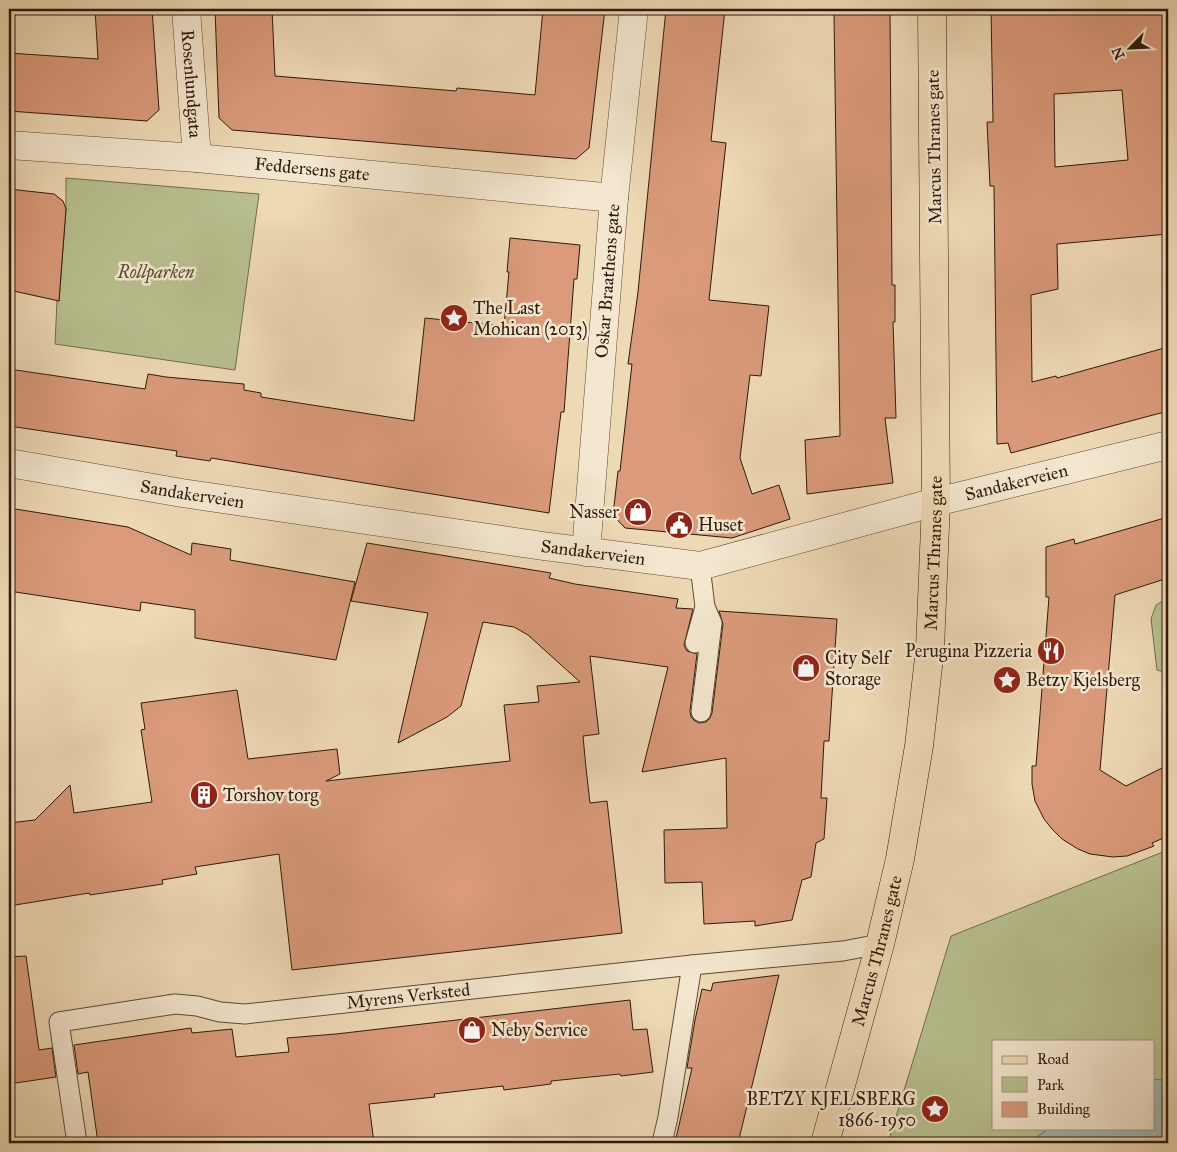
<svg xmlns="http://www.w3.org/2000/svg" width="1177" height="1152" viewBox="0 0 1177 1152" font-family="'IM FELL Great Primer',serif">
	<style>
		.green { fill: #b8bf8e; stroke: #726c4c }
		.water { fill: #9db8b7; stroke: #707972 }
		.building { fill: #da9a7b; stroke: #2d1a0b; fill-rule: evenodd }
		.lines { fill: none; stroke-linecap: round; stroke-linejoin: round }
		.service-casing { stroke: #5d4a36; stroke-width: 21 }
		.minor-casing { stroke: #5d4a36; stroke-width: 29 }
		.primary-casing { stroke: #2d1a0b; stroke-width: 29 }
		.service { stroke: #f4e6cf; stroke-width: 19 }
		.minor { stroke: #f4e6cf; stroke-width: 28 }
		.primary { stroke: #eed9b5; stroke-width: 28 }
		.labels { text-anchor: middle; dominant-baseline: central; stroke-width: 5; stroke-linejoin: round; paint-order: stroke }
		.street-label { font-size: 18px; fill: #2d1a0b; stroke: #f4e6cf }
		.park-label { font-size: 18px; font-style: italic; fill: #574c32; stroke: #f4e6cf }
		.poi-label { font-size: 18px; fill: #2d1a0b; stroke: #f4e6cf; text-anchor: start }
	</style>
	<rect width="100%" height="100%" fill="#eed9b5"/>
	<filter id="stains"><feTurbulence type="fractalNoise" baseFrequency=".004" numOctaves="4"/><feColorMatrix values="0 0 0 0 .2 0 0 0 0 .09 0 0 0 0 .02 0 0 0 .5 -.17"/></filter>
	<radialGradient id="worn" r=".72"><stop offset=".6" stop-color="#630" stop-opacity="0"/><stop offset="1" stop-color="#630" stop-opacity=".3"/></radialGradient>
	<path class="green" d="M 66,178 L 259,194 L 235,370 L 55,344 L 57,301 L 59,301 L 66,209 Z
		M 1168,598 L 1168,673 L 1157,670 L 1151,619 L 1156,605 Z
		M 1168,850 L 1168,1081 L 1153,1079 L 1153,1041 L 993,1041 L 993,1128 L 1049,1128 L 1029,1143 L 888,1143 L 951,936 Z"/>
	<path class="water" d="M 1153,1079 L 1168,1081 L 1168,1143 L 1029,1143 L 1049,1128 L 1153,1128 Z"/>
	<path class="building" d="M 95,9 L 152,9 L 159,110 L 147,121 L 9,111 L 9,53 L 98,59 Z
		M 215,9 L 272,9 L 275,76 L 456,91 L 457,88 L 535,95 L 543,9 L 605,9 L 589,148 L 576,159 L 232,130 L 219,118 Z
		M 666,9 L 725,9 L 711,141 L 726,143 L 709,300 L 769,306 L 761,376 L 750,375 L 740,458 L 752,494 L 779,485 L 790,519 L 732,538 L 625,528 L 613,515 L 618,471 L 620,471 L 632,364 L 628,364 L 638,292 Z
		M 842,9 L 890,9 L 892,285 L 895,285 L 895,322 L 893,322 L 896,418 L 885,418 L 893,483 L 807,494 L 805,440 L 840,436 L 834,14 L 842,14 Z
		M 991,9 L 1053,9 L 1053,14 L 1104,9 L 1168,9 L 1168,234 L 1057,244 L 1058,289 L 1031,295 L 1032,382 L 1056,376 L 1057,378 L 1168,347 L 1168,411 L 1011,453 L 1008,443 L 997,444 L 994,186 L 990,186 L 987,122 L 993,122 ZM 1122,90 L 1128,160 L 1055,167 L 1054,94 Z
		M 9,189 L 54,194 L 63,201 L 66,209 L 59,301 L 9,290 Z
		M 510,238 L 580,245 L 577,279 L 574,279 L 564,412 L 561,412 L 549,513 L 211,458 L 210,461 L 176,456 L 177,451 L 9,426 L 9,369 L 145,389 L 148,374 L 166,377 L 244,384 L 244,390 L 261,393 L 261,397 L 414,421 L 425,318 L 504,326 L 509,272 L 507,272 Z
		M 9,508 L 128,527 L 191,555 L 192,543 L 231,549 L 230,560 L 355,582 L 336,660 L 195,638 L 195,610 L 141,602 L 140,611 L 9,591 Z
		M 1168,517 L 1168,578 L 1115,595 L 1100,770 L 1126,786 L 1168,765 L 1168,836 L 1152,843 L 1154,846 L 1127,856 L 1113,857 L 1090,854 L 1078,849 L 1062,839 L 1052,829 L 1044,819 L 1035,801 L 1032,784 L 1032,766 L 1036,766 L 1049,597 L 1046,597 L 1046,547 L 1074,539 L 1075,544 Z
		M 367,543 L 551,573 L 549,578 L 575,584 L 678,599 L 676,608 L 693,609 L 684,645 L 687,651 L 697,654 L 690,711 L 691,717 L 695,721 L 699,723 L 706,722 L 710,718 L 712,713 L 723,624 L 719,611 L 837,619 L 829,741 L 824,741 L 821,798 L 827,798 L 824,839 L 816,843 L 811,877 L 802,880 L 792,920 L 755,926 L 755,921 L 704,924 L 702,882 L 665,883 L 664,830 L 727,828 L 726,758 L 642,772 L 668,667 L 590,656 L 599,734 L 583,736 L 586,768 L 590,803 L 607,801 L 622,933 L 292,970 L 279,854 L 195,867 L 197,874 L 162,880 L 163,884 L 90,895 L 89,893 L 9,906 L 9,823 L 35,820 L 70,785 L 74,813 L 152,802 L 141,730 L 145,729 L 141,703 L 237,690 L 248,759 L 337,749 L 340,774 L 326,781 L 510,761 L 504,705 L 539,702 L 537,686 L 580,682 L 528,635 L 514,627 L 483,622 L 461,706 L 447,717 L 398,743 L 428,613 L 351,601 Z
		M 26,956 L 39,1050 L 52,1048 L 56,1077 L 9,1084 L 9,957 Z
		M 779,975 L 738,1143 L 675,1143 L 692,1068 L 687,1068 L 695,1020 L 702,989 L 711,991 L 713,983 Z
		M 630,1000 L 633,1030 L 647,1029 L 653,1072 L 621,1076 L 620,1074 L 551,1081 L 551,1084 L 504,1090 L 503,1086 L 434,1094 L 435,1097 L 369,1104 L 374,1143 L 98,1143 L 88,1072 L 78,1074 L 74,1045 L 191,1028 L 192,1033 L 232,1029 L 236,1057 L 289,1052 L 287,1038 L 336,1034 Z"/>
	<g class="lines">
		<defs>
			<g id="service">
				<path d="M 695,643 L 705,607 L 700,566"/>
				<path d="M 701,712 L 712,623 L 705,607"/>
				<path id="s1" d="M 77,1143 L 59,1022 L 175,1004 L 197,1006 L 220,1012 L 245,1014 L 692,965 L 843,951 L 880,944"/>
				<path d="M 662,1143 L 668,1117 L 692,965"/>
			</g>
			<g id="minor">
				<path id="s2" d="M 186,9 L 197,158"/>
				<path id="s3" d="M 9,145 L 197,158 L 614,198"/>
				<path id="s4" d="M 9,463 L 182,493 L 543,546 L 700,566 L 936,502 L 1168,445"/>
				<path id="s5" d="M 586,552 L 614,198 L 634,9"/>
			</g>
			<g id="primary">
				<path id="s6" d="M 825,1143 L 880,944 L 900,859 L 919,746 L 930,649 L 936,502 L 932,9"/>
			</g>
		</defs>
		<use href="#service" class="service-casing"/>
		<use href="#minor" class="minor-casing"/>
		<use href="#primary" class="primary-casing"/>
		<use href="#service" class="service"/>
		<use href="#minor" class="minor"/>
		<use href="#primary" class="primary"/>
	</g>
	<defs>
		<symbol id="sight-disc" viewBox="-11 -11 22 22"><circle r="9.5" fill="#8f2418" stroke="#f4e6cf"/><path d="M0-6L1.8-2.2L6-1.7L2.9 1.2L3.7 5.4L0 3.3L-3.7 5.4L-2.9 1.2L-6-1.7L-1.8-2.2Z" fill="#fff"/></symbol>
		<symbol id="shop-disc" viewBox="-11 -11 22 22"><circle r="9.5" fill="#8f2418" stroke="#f4e6cf"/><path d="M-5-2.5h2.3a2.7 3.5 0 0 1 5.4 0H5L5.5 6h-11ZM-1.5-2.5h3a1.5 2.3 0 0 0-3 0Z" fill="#fff"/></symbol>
		<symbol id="civic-disc" viewBox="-11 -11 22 22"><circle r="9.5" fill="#8f2418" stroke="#f4e6cf"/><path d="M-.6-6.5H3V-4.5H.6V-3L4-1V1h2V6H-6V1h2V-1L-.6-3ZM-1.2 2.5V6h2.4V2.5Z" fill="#fff"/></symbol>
		<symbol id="restaurant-disc" viewBox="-11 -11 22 22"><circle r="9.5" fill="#8f2418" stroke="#f4e6cf"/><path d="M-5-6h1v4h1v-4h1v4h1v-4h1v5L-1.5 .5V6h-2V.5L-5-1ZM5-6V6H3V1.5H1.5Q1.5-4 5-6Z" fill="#fff"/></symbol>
		<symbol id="building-disc" viewBox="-11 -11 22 22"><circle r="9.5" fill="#8f2418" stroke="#f4e6cf"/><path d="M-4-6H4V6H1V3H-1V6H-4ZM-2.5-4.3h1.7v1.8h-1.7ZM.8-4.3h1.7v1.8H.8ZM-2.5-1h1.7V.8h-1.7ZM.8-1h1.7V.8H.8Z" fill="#fff"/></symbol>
	</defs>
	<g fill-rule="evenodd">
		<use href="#sight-disc" x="438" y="302" width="32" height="32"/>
		<use href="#shop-disc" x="622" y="496" width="32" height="32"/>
		<use href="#civic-disc" x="663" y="509" width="32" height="32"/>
		<use href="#restaurant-disc" x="1035" y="635" width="32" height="32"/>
		<use href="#shop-disc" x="790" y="652" width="32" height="32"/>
		<use href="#sight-disc" x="991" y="664" width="32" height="32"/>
		<use href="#building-disc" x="188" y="779" width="32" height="32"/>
		<use href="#shop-disc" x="456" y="1014" width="32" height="32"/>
		<use href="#sight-disc" x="919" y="1093" width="32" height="32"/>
	</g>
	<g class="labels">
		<g class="street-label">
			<text stroke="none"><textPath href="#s2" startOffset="75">Rosenlundgata</textPath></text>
			<text transform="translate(934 147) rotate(-91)">Marcus Thranes gate</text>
			<text stroke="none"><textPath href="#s3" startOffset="304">Feddersens gate</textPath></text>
			<text stroke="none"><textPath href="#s5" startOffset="272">Oskar Braathens gate</textPath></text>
			<text stroke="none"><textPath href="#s4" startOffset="1026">Sandakerveien</textPath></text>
			<text stroke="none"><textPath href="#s4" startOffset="186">Sandakerveien</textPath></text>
			<text stroke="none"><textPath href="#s6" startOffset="602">Marcus Thranes gate</textPath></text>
			<text stroke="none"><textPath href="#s4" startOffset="591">Sandakerveien</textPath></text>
			<text stroke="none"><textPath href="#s6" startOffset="199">Marcus Thranes gate</textPath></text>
			<text stroke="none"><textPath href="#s1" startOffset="475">Myrens Verksted</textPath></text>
		</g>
		<g class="park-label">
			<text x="156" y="272">Rollparken</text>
		</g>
		<g class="poi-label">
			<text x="473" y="308">The Last<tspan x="473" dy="21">Mohican (2013)</tspan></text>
			<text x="619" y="512" text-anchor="end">Nasser</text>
			<text x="698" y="525">Huset</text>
			<text x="1032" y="651" text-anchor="end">Perugina Pizzeria</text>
			<text x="825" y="658">City Self<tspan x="825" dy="21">Storage</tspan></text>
			<text x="1026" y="680">Betzy Kjelsberg</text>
			<text x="223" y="795">Torshov torg</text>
			<text x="491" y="1030">Neby Service</text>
			<text x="916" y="1099" text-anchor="end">BETZY KJELSBERG<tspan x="916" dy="21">1866-1950</tspan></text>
		</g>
	</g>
	<rect width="1177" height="1152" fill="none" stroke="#eed9b5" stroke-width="30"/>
	<rect x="10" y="10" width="1157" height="1132" fill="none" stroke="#2d1a0b" stroke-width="2.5"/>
	<rect x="15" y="15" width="1147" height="1122" fill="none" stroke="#2d1a0b"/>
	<rect x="992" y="1040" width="162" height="90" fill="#f4e6cf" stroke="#a49481"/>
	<rect x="1002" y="1056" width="25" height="8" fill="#eed9b5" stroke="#a49481"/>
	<text x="1037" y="1064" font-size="15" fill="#2d1a0b">Road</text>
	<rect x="1002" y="1077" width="25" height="15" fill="#b8bf8e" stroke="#a49481"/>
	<text x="1037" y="1090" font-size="15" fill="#2d1a0b">Park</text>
	<rect x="1002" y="1102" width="25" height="15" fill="#da9a7b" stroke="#a49481"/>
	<text x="1037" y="1114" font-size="15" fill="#2d1a0b">Building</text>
	<g transform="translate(1130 48) rotate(246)" stroke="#f4e6cf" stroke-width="4" paint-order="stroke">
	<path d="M0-4L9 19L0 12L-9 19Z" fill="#2d1a0b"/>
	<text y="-8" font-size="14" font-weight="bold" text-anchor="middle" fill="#2d1a0b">N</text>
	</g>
	<rect width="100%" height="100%" filter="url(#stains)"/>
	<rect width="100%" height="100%" fill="url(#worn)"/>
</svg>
